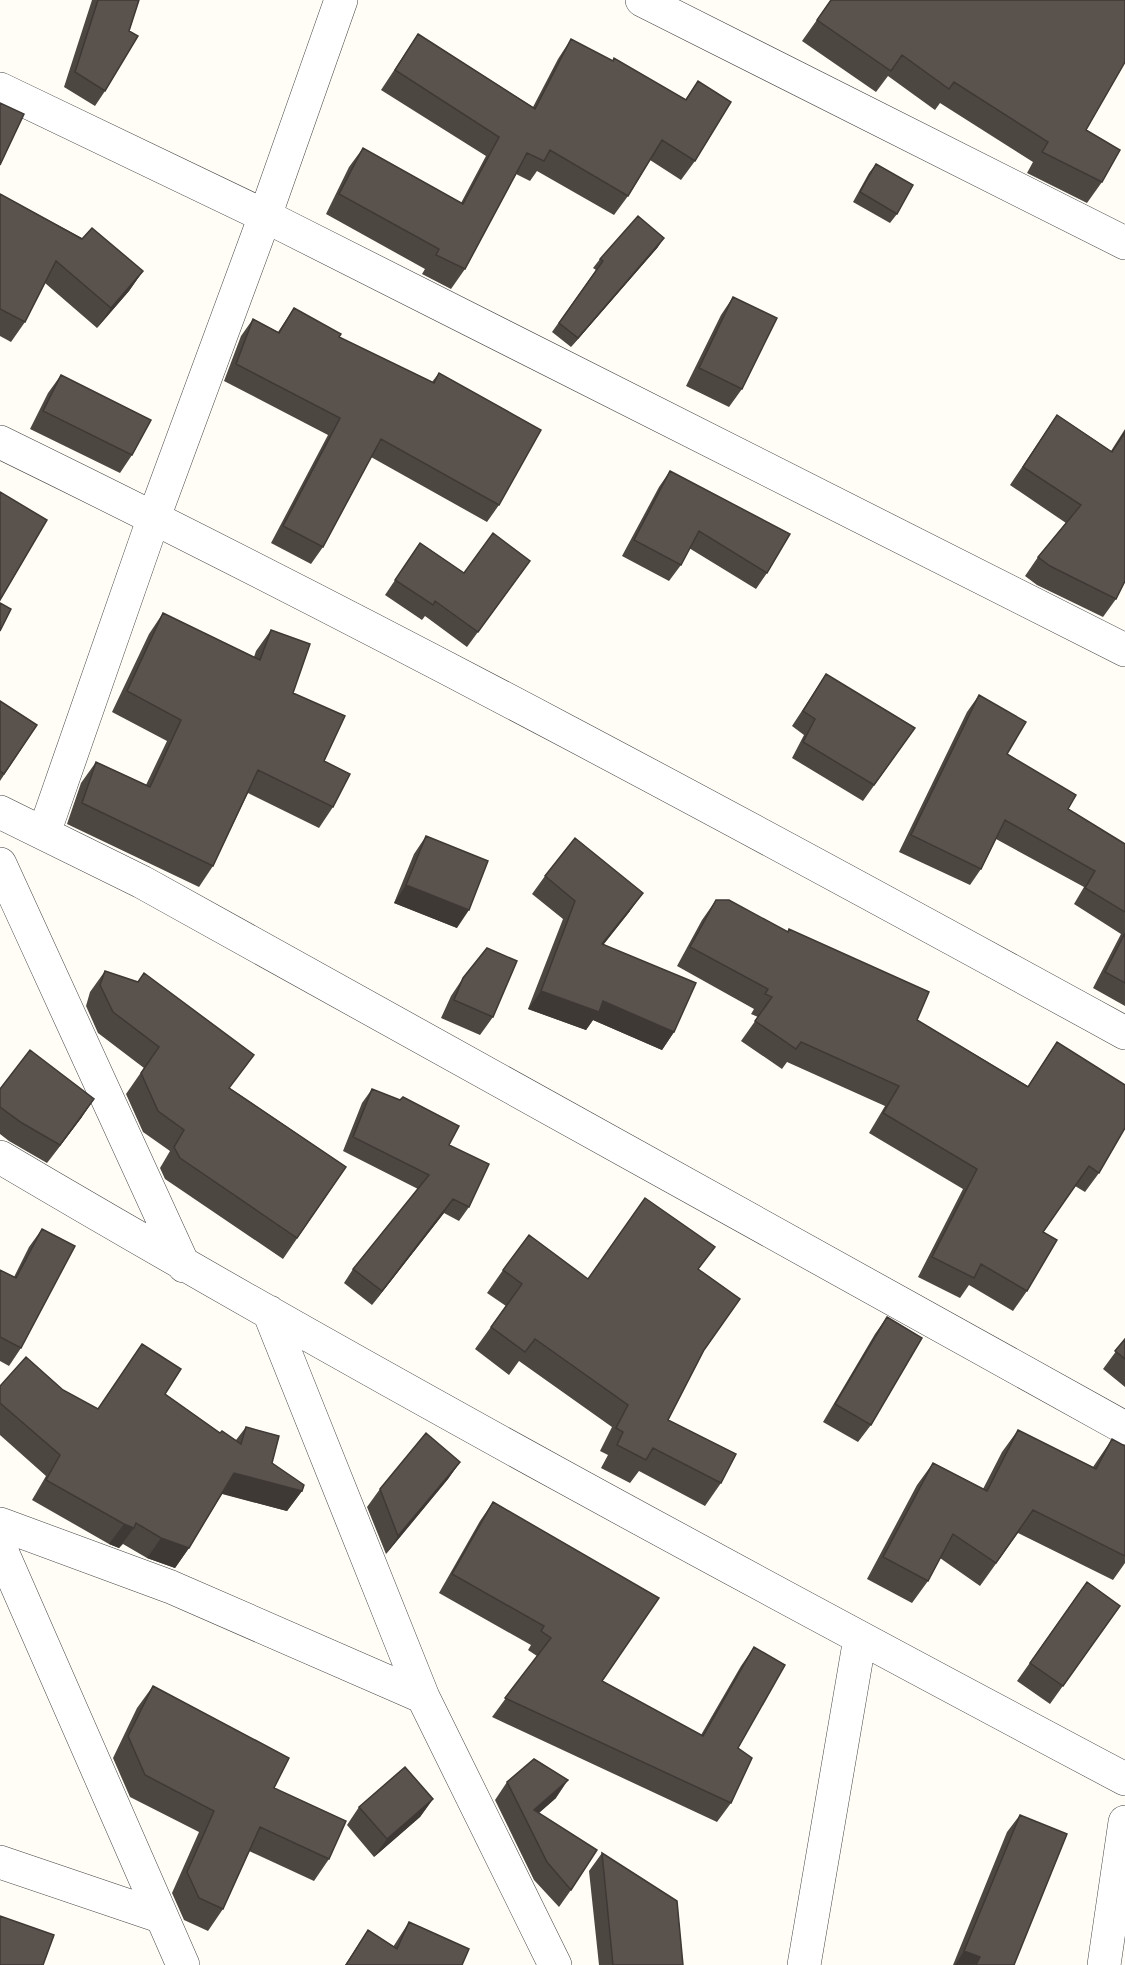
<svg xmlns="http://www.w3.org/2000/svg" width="1125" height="1965" viewBox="0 0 1125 1965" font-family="Lora,serif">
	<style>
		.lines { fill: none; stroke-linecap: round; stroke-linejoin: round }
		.street-casing { stroke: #444; stroke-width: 34 }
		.street { stroke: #fff; stroke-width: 33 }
		.wall { fill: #4d4742 }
		.shaded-wall { fill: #3f3936 }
		.building { fill: #5a524d; stroke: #3f3936; stroke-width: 1.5 }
	</style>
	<rect width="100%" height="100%" fill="#fffdf5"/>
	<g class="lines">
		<defs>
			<path id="street" d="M 642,0 L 1125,243
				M 0,89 L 265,216 L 1125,650
				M 0,442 C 381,628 753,829 1125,1033
				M 0,812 L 142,882 L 1125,1428
				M 44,833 L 154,517 L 265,216 L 341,0
				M 0,864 L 184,1266
				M 0,1157 C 369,1375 747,1578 1125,1779
				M 269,1312 L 423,1697 L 555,1965
				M 0,1524 L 171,1587 L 423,1697
				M 0,1547 L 183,1965
				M 0,1862 L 162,1917
				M 804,1965 L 860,1638
				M 1104,1965 L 1125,1822"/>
		</defs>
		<use href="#street" class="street-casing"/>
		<use href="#street" class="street"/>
	</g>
	<path class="wall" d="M 92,0 L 139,0 L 105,91 L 95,106 L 64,87 Z
		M 831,0 L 1086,130 L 1102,182 L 1087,203 L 1027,173 L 1033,162 L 940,103 L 935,110 L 888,76 L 876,92 L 802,41 Z
		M 418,34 L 533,107 L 558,59 L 571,39 L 685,100 L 698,81 L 695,161 L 681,180 L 650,160 L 628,196 L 614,215 L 537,171 L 530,181 L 516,174 L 465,269 L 451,289 L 422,274 L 425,269 L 326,214 L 349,167 L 363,148 L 461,203 L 486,156 L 381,90 Z
		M 876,164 L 897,214 L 890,223 L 853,202 L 869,173 Z
		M 0,194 L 143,271 L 129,291 L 97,328 L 45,283 L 25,322 L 11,342 L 0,336 Z
		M 658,247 L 571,347 L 552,332 L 596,270 L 593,268 L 600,259 Z
		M 733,297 L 742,389 L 729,407 L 686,386 L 721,315 Z
		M 294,308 L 339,337 L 432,382 L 439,373 L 499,505 L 487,522 L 371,457 L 323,547 L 311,564 L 271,543 L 328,435 L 224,381 L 241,336 L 253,319 L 278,332 Z
		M 61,375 L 132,455 L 120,473 L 30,429 L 48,393 Z
		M 1057,415 L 1111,451 L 1125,429 L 1125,581 L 1116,599 L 1103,617 L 1037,585 L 1025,576 L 1038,557 L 1066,523 L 1010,485 Z
		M 670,471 L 767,573 L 756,589 L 689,548 L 681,565 L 669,581 L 622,556 L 659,487 Z
		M 420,543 L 464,573 L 530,561 L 467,647 L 425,616 L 422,620 L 385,595 Z
		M 163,613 L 254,657 L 256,651 L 271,630 L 293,693 L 324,761 L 333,807 L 319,828 L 248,793 L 213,866 L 199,887 L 67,824 L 81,783 L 96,762 L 146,785 L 167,741 L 112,712 L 149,634 Z
		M 826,674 L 915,728 L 863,801 L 792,758 L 804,735 L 792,726 Z
		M 979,695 L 1007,754 L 1068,809 L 1125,844 L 1125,1006 L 1093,988 L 1121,934 L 1074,904 L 1084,887 L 996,839 L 981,869 L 970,885 L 899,852 L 967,712 Z
		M 0,701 L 37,725 L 0,781 Z
		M 426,836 L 457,928 L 394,903 L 414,854 Z
		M 545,876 L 630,911 L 604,944 L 674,1032 L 662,1050 L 593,1020 L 586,1030 L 528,1009 L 563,919 L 532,894 Z
		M 716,900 L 1028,1086 L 1057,1042 L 1099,1173 L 1085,1192 L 1075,1186 L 1043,1232 L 1027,1291 L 1013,1311 L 969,1285 L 960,1298 L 918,1277 L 963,1189 L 869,1133 L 885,1106 L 787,1062 L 782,1069 L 741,1041 L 758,1017 L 751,1014 L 754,1009 L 677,966 L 702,920 Z
		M 105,971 L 230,1088 L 346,1167 L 283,1259 L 165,1179 L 160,1168 L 170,1151 L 143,1132 L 126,1094 L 144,1068 L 98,1033 L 86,1006 L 90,992 Z
		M 463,978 L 493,1017 L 480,1035 L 441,1018 L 451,996 Z
		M 0,1089 L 82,1117 L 47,1163 L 9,1141 L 0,1134 Z
		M 372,1089 L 449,1145 L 469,1207 L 459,1221 L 444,1213 L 372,1305 L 344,1283 L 353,1269 L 418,1189 L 343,1151 L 362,1103 Z
		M 42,1229 L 21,1348 L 9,1366 L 0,1361 L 0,1270 L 14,1277 L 29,1247 Z
		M 503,1270 L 588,1279 L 699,1270 L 703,1352 L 668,1420 L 721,1483 L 705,1506 L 639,1471 L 630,1483 L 601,1468 L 608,1455 L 600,1451 L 612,1427 L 519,1361 L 509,1375 L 475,1349 L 506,1306 L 487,1293 Z
		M 887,1317 L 871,1425 L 858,1442 L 823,1422 L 875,1334 Z
		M 1125,1339 L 1125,1387 L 1103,1369 Z
		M 0,1386 L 97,1409 L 165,1394 L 220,1433 L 236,1440 L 246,1427 L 272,1463 L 302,1491 L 287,1511 L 222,1494 L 189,1548 L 175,1568 L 147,1558 L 123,1544 L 119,1548 L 109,1544 L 32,1500 L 46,1476 L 0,1435 Z
		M 1018,1430 L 1093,1467 L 1112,1439 L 1125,1446 L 1125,1563 L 1113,1580 L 1018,1533 L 980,1586 L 940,1558 L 928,1581 L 912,1603 L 867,1579 L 917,1485 L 933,1463 L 983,1489 L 1002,1452 Z
		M 460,1462 L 448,1479 L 386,1554 L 367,1507 L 380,1489 Z
		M 493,1502 L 602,1681 L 701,1735 L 741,1666 L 754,1647 L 738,1748 L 731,1803 L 717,1822 L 492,1717 L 537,1656 L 528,1650 L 531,1645 L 439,1593 L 480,1521 Z
		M 1087,1582 L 1120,1606 L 1050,1704 L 1017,1681 Z
		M 153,1686 L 274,1788 L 329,1859 L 314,1881 L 249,1851 L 223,1909 L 208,1931 L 184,1920 L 172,1893 L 199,1832 L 130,1797 L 113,1758 L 137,1708 Z
		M 507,1782 L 556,1798 L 539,1813 L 571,1890 L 559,1907 L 534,1880 L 495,1800 Z
		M 433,1799 L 420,1817 L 374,1857 L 347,1825 L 359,1807 Z
		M 1020,1815 L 1014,1965 L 953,1965 L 1007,1832 Z
		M 602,1853 L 683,1965 L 599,1965 L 589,1871 Z
		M 409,1922 L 462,1965 L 345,1965 L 368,1930 L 393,1947 Z"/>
	<path class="shaded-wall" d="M 664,238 L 658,247 L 571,347 L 578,338 Z
		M 143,271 L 129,291 L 97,328 L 111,308 Z
		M 406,885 L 469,910 L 457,928 L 394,903 Z
		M 643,893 L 630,911 L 590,961 L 602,944 Z
		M 541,991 L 603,1001 L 674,1032 L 662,1050 L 593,1020 L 586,1030 L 528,1009 Z
		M 94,1099 L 82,1117 L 47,1163 L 60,1145 Z
		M 453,1199 L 444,1213 L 372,1305 L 382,1291 Z
		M 460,1462 L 448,1479 L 386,1554 L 398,1536 Z
		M 234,1473 L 302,1491 L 287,1511 L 220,1493 Z
		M 124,1524 L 134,1528 L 119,1548 L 109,1544 Z
		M 161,1538 L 189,1548 L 175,1568 L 147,1558 Z
		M 568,1780 L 556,1798 L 527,1823 L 534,1810 Z
		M 433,1799 L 420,1817 L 374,1857 L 387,1839 Z
		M 964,1951 L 980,1957 L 975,1965 L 955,1965 Z"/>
	<path class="building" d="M 98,0 L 139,0 L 129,31 L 138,36 L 105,91 L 75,72 Z
		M 831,0 L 1125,0 L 1125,62 L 1086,130 L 1120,150 L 1102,182 L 1042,152 L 1048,142 L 954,82 L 949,89 L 902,55 L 891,71 L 817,20 Z
		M 418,34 L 535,109 L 571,39 L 613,61 L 614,58 L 686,100 L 698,81 L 731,102 L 695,161 L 662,140 L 628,196 L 550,150 L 544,161 L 527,153 L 465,269 L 436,255 L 439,249 L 339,194 L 363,148 L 463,204 L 499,137 L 395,70 Z
		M 0,103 L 24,114 L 0,165 Z
		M 876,164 L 913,185 L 897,214 L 860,192 Z
		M 0,194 L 82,239 L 92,228 L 143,271 L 111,308 L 56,261 L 25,322 L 0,309 Z
		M 638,216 L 664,238 L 578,338 L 559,323 L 603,261 L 600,259 Z
		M 733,297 L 777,318 L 742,389 L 699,368 Z
		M 294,308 L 341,334 L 339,337 L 434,383 L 439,373 L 541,430 L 499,505 L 381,439 L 323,547 L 283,526 L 340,418 L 236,364 L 253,319 L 279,333 Z
		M 61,375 L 151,420 L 132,455 L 43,411 Z
		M 1057,415 L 1112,452 L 1125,432 L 1125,581 L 1116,599 L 1050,566 L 1038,557 L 1081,505 L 1023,467 Z
		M 670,471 L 790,534 L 767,573 L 699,531 L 681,565 L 634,540 Z
		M 0,492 L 47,520 L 0,600 Z
		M 493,533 L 530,561 L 478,632 L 435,601 L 433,605 L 395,580 L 420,543 L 464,573 Z
		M 0,603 L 11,609 L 0,631 Z
		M 163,613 L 260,660 L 271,630 L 310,644 L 293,693 L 345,716 L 324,761 L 350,774 L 333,807 L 258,770 L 213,866 L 82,803 L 96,762 L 150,787 L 181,720 L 127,691 Z
		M 826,674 L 915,728 L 874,785 L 803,742 L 815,719 L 803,711 Z
		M 979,695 L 1026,722 L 1007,754 L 1076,795 L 1068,809 L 1125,844 L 1125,912 L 1085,888 L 1095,871 L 1005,820 L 981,869 L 911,835 Z
		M 0,701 L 37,725 L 4,774 L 0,771 Z
		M 426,836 L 488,861 L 469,910 L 406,885 Z
		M 575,838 L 643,893 L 602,944 L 696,983 L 674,1032 L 603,1001 L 599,1012 L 541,991 L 575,901 L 545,876 Z
		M 716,900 L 729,900 L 788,932 L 789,929 L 929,992 L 917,1020 L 1028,1087 L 1057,1042 L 1125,1085 L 1125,1128 L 1099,1173 L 1089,1166 L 1043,1232 L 1057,1240 L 1027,1291 L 981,1264 L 974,1278 L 932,1257 L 977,1169 L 883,1113 L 899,1086 L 801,1042 L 796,1049 L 755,1021 L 772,997 L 765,994 L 768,989 L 690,947 Z
		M 1125,933 L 1125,983 L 1105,972 Z
		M 487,948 L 517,961 L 493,1017 L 454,1000 L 463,978 Z
		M 105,971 L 138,982 L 144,973 L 254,1055 L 229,1088 L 346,1167 L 297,1238 L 180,1158 L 174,1147 L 184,1130 L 158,1111 L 141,1073 L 159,1047 L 113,1012 L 100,985 Z
		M 30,1050 L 94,1099 L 60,1145 L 22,1123 L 0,1107 L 0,1089 Z
		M 372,1089 L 400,1100 L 403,1097 L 459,1126 L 449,1145 L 489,1164 L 469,1207 L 453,1199 L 382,1291 L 353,1269 L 429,1175 L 353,1137 Z
		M 645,1198 L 715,1247 L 698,1269 L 740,1299 L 704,1350 L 668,1420 L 736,1454 L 721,1483 L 653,1448 L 646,1460 L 617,1445 L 623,1432 L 616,1428 L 628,1405 L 535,1339 L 525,1352 L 491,1327 L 522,1284 L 503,1270 L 529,1235 L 588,1279 Z
		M 42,1229 L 75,1246 L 21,1348 L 0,1337 L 0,1270 L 16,1278 Z
		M 887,1317 L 922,1338 L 871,1425 L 835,1404 Z
		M 1125,1339 L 1125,1359 L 1115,1351 Z
		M 142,1344 L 181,1369 L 165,1394 L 220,1433 L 222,1431 L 241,1444 L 246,1427 L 279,1436 L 272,1463 L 304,1485 L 302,1491 L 234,1473 L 189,1548 L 161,1538 L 136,1523 L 134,1528 L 124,1524 L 46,1480 L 60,1455 L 0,1403 L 0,1386 L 26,1357 L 63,1390 L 98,1409 Z
		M 1018,1430 L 1096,1469 L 1112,1439 L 1125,1446 L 1125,1556 L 1033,1510 L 996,1563 L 953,1534 L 928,1581 L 883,1557 L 933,1463 L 987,1491 Z
		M 426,1433 L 460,1462 L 398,1536 L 380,1489 Z
		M 493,1502 L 659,1598 L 602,1681 L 703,1736 L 754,1647 L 785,1665 L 738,1748 L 752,1758 L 731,1803 L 505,1698 L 551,1638 L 541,1631 L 544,1626 L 452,1574 Z
		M 1087,1582 L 1120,1606 L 1063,1686 L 1030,1663 Z
		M 153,1686 L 289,1758 L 274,1788 L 346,1821 L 329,1859 L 260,1827 L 223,1909 L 199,1898 L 187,1872 L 214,1811 L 145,1775 L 128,1736 Z
		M 534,1759 L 568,1780 L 534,1810 L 597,1850 L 571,1890 L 547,1862 L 507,1782 Z
		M 405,1767 L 433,1799 L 387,1839 L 359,1807 Z
		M 1020,1815 L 1067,1834 L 1014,1965 L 976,1965 L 980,1957 L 964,1951 Z
		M 602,1853 L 677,1901 L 683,1965 L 613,1965 Z
		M 0,1916 L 54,1935 L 43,1965 L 0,1965 Z
		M 409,1922 L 469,1949 L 462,1965 L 346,1965 L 368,1930 L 397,1949 Z"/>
</svg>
